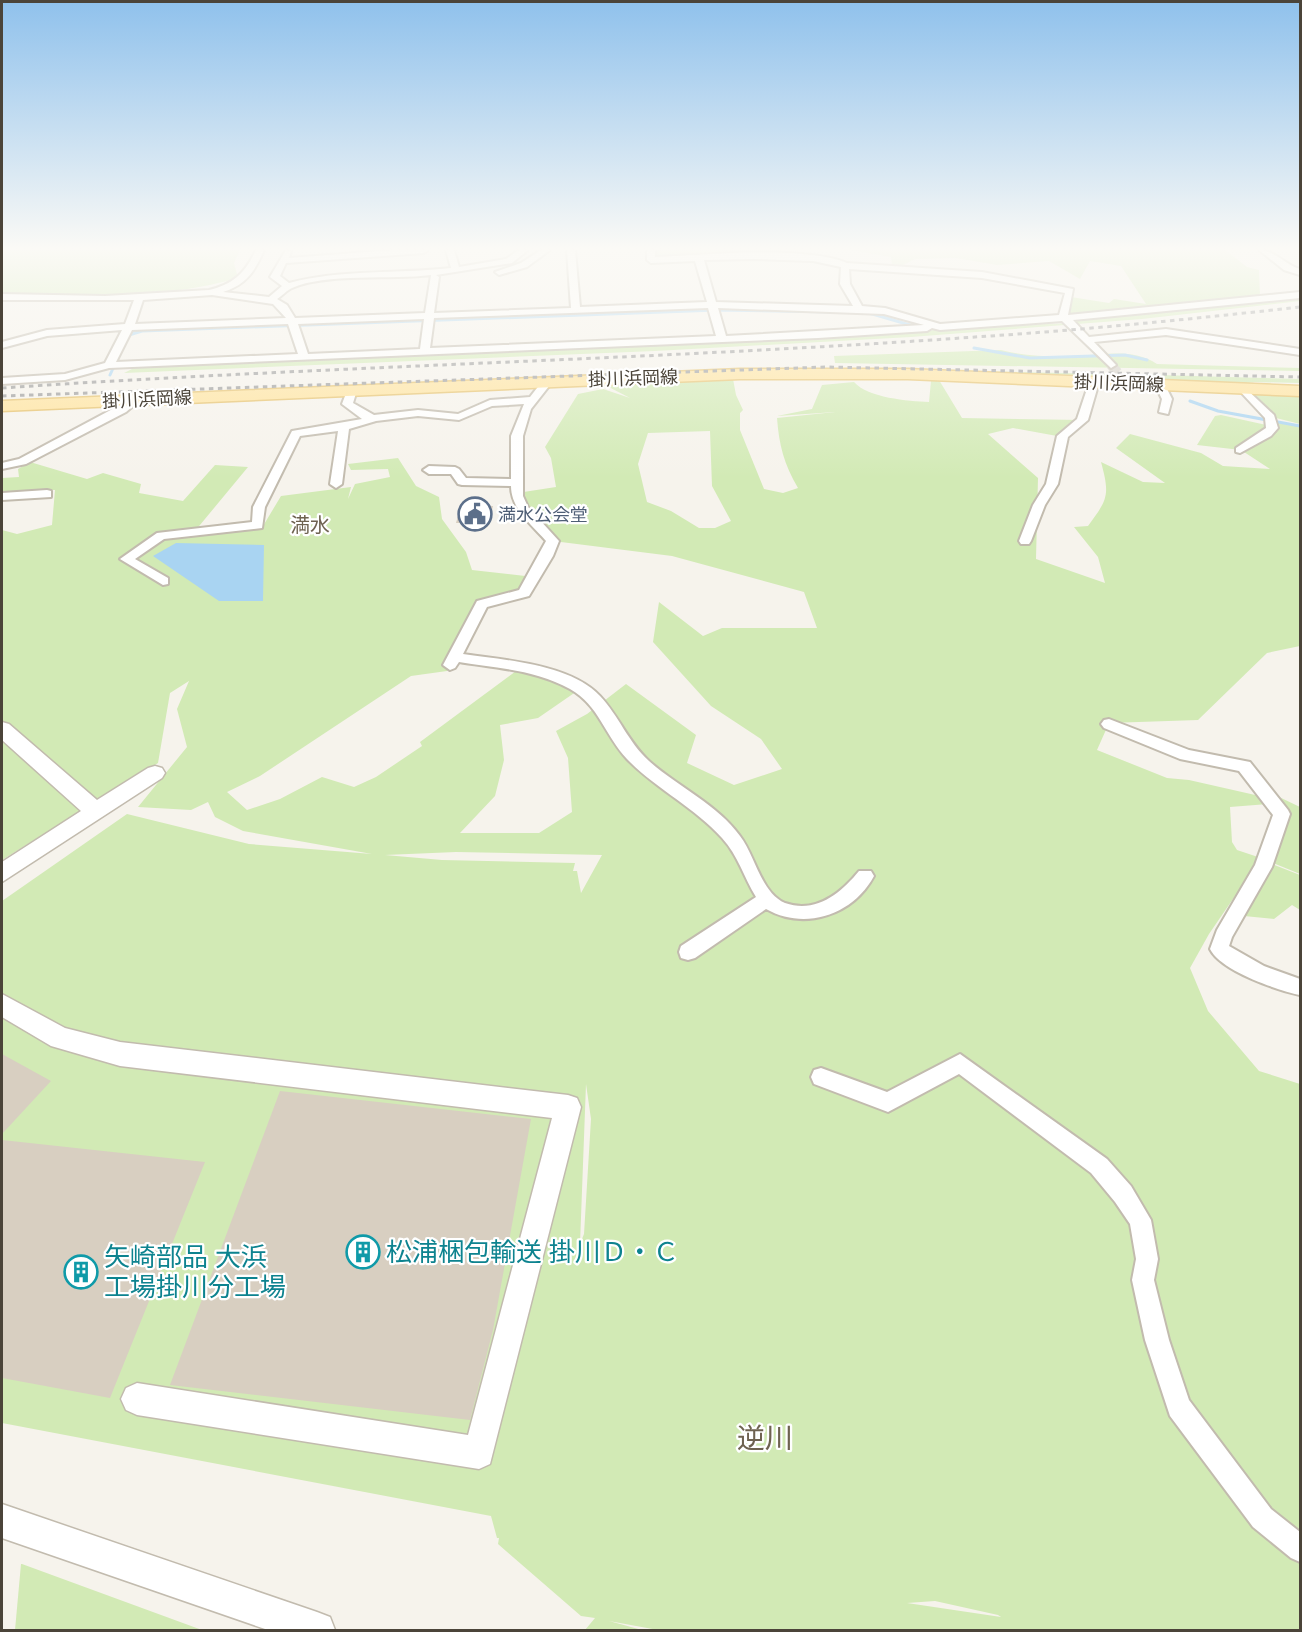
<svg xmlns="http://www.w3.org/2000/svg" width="1302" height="1632" viewBox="0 0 1302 1632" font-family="'Space Grotesk','Noto Sans JP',sans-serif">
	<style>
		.green { fill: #d2eab5; fill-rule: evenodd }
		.water { fill: #a9d4f2 }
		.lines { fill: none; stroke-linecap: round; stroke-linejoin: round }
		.stream { stroke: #a9d4f2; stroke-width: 3 }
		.building { fill: #d8cfc1 }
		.minor-tunnel { stroke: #d4d0c8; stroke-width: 10; stroke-dasharray: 10 4.5; stroke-linecap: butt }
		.minor-casing { stroke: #c2bbae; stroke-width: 4 }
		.tertiary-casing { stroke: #c2bbae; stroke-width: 3 }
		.primary-casing { stroke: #e6c16a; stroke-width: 3 }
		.minor { fill: #fff; fill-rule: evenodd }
		.tertiary { fill: #fff; fill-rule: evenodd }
		.primary { fill: #ffe39c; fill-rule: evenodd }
		.rail { stroke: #9a9a9a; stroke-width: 3; stroke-dasharray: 4.5 4.5; stroke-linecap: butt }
		.labels { text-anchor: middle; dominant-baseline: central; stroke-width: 4.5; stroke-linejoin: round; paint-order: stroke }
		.far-street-label { font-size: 18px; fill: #4b4439; stroke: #fff }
		.far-service-label { font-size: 18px; fill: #4e5e75; stroke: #fff; text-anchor: start }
		.far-quarter-label { font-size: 20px; fill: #6e6250; stroke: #fff }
		.near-culture-label { font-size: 26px; fill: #0d838f; stroke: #fff; text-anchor: start }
		.near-quarter-label { font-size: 28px; fill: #6e6250; stroke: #fff }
	</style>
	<rect width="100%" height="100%" fill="#f6f3ec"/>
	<path class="green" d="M 2,250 L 240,250 L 234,263 L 238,278 C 157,301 85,294 2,295 Z
		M 653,250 L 770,250 L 767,255 L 655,258 Z
		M 850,250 L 1225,250 L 1247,267 L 1259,270 L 1260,296 L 1162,308 L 1067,314 L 1071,297 L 1109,303 L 1114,299 L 1146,304 L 1121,266 L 1090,261 L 1080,279 L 1049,261 L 997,265 L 956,258 L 915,259 L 903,265 L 892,265 L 891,257 Z
		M 1300,296 L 1300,301 L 1142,319 L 911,337 L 655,351 L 124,373 L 134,368 L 184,363 L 353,356 L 359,359 L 361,356 L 814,337 L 819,340 L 824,339 L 823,337 L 918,331 L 926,333 L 937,328 L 1073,323 L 1076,319 L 1131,316 Z
		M 1001,350 C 1024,356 1052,357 1075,356 C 1104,355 1132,348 1157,364 L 1300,368 L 1300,371 L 835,363 L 834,356 Z
		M 873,369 L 1112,374 L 1107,378 L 847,370 Z
		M 1127,374 L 1300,379 L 1300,383 L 1255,382 L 1238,384 L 1135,380 Z
		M 733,379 L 736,395 L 743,410 L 740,413 L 740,430 L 764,489 L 783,493 L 798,488 C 784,464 779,445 777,418 L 835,412 L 777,416 L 812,409 L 822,385 L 854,382 C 868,398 908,401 929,402 L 931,381 L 939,380 L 962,418 L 1082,420 L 1057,436 L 1013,428 L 988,434 L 1038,478 L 1036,559 L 1105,583 L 1098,557 L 1074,527 L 1088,526 C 1108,499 1110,495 1101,462 L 1143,482 L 1165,483 L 1116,448 L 1130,434 L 1201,453 L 1223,466 L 1270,469 L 1241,450 L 1197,445 L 1215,416 L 1221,415 L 1276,427 L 1273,422 L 1300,426 L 1300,646 L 1267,653 L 1198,720 L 1109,723 L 1097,750 L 1167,778 L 1189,780 L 1264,797 L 1268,804 L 1230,807 L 1232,842 L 1237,850 L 1261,858 L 1209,934 L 1190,968 L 1208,1011 L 1259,1071 L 1300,1084 L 1300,1630 L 658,1630 L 609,1621 L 642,1630 L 585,1630 L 595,1618 L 581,1616 L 498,1544 L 499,1538 L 497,1538 L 491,1516 L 2,1423 L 2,901 L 127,814 L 249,844 L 372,854 L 243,831 L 215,817 L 208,802 L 191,810 L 138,807 L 187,747 L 177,709 L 189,681 L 170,693 L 158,763 L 2,860 L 2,530 L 17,534 L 52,525 L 55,490 C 36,489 21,495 2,493 L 2,478 L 19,477 L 18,469 L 30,462 L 87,479 L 103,473 L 141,484 L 139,493 L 183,501 L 215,465 L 248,467 L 195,531 L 180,536 L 263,526 L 281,496 L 351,487 L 348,499 L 355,484 L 390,477 L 388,469 L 351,470 L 348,464 L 398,458 L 416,486 L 439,497 L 442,519 L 466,552 L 472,570 L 534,577 L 524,593 L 482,604 L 447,671 L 411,676 L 260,776 L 227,792 L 247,810 L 280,799 L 322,777 L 354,787 L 376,777 L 422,746 L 420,742 L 520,668 L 580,689 L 538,718 L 500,725 L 504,760 L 495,796 L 460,833 L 539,833 L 572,812 L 568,758 L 556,731 L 587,714 L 626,684 L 696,735 L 687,763 L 734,785 L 782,769 L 761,739 L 711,706 L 653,642 L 659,602 L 703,636 L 722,628 L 817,628 L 804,592 L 672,556 L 553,541 L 517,493 L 556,487 L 551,458 L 545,447 L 578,394 L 603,389 L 630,398 L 603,384 ZM 710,431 L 712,486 L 731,521 L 715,528 L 699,528 L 671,511 L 647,502 L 638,464 L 648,433 ZM 456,852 L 602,855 L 581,893 L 577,871 L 573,871 L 575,863 L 442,860 L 385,855 ZM 586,1084 L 591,1119 L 584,1234 L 580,1244 ZM 935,1601 L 998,1615 L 1001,1617 L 907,1603 Z
		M 1248,391 L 1300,394 L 1300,424 L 1268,416 Z
		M 1277,796 L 1300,807 L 1300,874 L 1266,860 Z
		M 1267,862 L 1300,875 L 1300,910 L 1292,905 L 1274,919 L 1244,916 Z
		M 21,1564 L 22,1564 L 202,1630 L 15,1630 Z"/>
	<path class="water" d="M 176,543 L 264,545 L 263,601 L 219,601 L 153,556 Z"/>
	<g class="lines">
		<path class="stream" d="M 869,313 L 910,325
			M 126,340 L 129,335 L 142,331 L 717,310 L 837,312
			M 974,348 L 1030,358 L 1125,355 L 1147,360
			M 110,375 L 115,364
			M 1190,401 L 1218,411 L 1300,426"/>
	</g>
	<path class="building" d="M 461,505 L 493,506 L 489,523 L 456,523 Z
		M 2,1054 L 51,1081 L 2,1134 Z
		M 280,1091 L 531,1119 L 493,1330 L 470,1420 L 170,1385 Z
		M 2,1140 L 205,1162 L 110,1398 L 2,1378 Z"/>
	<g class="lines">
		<path class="minor-tunnel" d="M 1111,365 L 1124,380"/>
		<defs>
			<path id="minor" d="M 256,250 L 264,250 C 255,271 246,285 223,292 L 269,297 L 282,286 L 270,277 L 286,250 L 291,252 L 289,258 L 394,250 L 428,250 L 424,253 L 286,263 L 280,276 L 289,283 C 342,269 397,274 451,268 L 446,250 L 454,250 L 459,267 L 506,259 L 519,250 L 528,250 L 512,263 L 436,275 L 439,277 L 434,313 L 571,308 L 567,250 L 575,250 L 580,307 L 707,302 L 695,261 L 651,263 L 647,260 L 647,250 L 655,250 L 655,257 C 705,255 803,245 847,263 L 982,272 L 1073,289 L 1068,315 L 1300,292 L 1300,298 L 1073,320 L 1089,337 L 1166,329 L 1300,349 L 1300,355 L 1166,335 L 1094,342 L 1116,365 L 1111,368 L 1062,321 L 940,330 L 932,328 L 927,331 L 818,338 L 109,368 L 65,380 L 2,384 L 2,378 L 65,374 L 105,363 L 122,330 L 47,336 L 2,348 L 2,342 L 47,330 L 125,324 L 134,300 L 2,300 L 2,294 L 105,296 L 209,290 C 234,284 245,273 256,250 ZM 754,259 L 813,261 L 841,267 L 840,284 L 853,306 L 716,302 L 704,260 ZM 849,269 L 982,278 L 1065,293 L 1059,315 L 940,324 L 885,308 L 862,306 L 850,284 ZM 431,275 L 425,313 L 295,318 L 287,305 L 277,299 C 282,296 287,290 292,288 C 324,273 393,280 431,275 ZM 212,295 L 273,304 L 286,318 L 135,324 L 143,300 ZM 708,308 L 716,336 L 430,348 L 434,318 ZM 718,308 L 884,314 L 924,325 L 726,336 ZM 424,319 L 420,349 L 308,354 L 298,324 ZM 288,324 L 298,354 L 116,362 L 132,330 Z
				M 541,250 L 550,250 L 527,267 L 499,275 L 495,272 L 521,263 Z
				M 1259,250 C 1275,250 1285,265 1300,269 L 1300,275 L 1284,270 Z
				M 544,379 L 553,381 L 531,409 L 523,436 L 523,496 L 528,507 L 559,541 L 553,556 L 529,596 L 487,607 L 463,654 C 504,660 570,664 600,696 C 619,716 628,742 649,761 C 678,787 717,804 740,836 C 755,855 761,893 785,903 C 816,914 841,893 859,871 L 871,871 L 874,876 C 853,915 805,931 766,909 L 695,958 L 688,960 L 681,958 L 679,952 L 681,946 L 756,897 C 744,878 738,855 722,838 C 694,807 656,789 627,759 C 605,736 599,705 570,689 C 536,670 496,668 459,662 L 455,668 L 450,670 L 443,665 L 477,601 L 519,590 L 546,541 C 532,525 511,509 511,486 L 462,485 L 458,484 L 451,474 L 429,474 L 423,470 L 429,466 L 455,467 L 459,469 L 466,478 L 511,479 L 511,436 L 524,404 L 492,406 L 459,420 L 418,416 L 376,421 L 349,429 L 342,484 L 336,488 L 330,484 L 338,431 L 300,436 L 265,507 L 262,528 L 164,539 L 135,559 L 168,578 L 168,584 L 163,585 L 120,559 L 157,533 L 252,522 L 253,507 L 292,431 L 362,419 L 342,404 L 348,388 L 357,390 L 353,403 L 374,415 L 418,410 L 458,414 L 490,400 L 530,397 Z
				M 1090,380 L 1099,382 L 1088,420 L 1068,437 L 1058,484 L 1045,505 L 1031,541 L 1029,544 L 1021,544 L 1019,541 L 1033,505 L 1046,484 L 1057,436 L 1077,419 Z
				M 1156,383 L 1164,383 L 1172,399 L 1168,414 L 1159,412 L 1162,399 L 1155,385 Z
				M 1242,385 L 1274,415 L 1278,428 L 1271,436 L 1240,453 L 1236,452 L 1236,448 L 1266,428 L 1265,418 L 1237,388 Z
				M 135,397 L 140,400 L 126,412 L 26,464 L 2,469 L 2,463 L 19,459 Z
				M 47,490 L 51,491 L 51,497 L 2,500 L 2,493 Z
				M 1109,719 L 1189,750 L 1250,762 L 1288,810 L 1290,814 L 1272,867 L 1232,937 L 1229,946 L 1264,966 L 1300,979 L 1300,995 C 1277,990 1221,971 1210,949 L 1217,930 L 1255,865 L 1273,815 L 1239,771 L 1180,759 L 1104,728 L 1101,724 L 1104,720 Z
				M 960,1054 L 1107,1159 L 1131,1186 L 1151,1220 L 1158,1259 L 1154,1280 L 1169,1340 L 1189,1400 L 1271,1509 L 1300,1532 L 1300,1562 L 1291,1558 L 1253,1527 L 1170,1416 L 1145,1340 L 1132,1280 L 1136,1259 L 1130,1224 L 1115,1202 L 1091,1173 L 959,1074 L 888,1112 L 814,1084 L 811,1077 L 814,1070 L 821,1068 L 887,1092 Z"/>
			<path id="tertiary" d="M 2,722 L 9,724 L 97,800 L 148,768 L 155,766 L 162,768 L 165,773 L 162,778 L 2,882 L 2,862 L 81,811 L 2,740 Z
				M 2,994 L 65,1028 L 120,1042 L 568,1095 L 577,1098 L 581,1107 L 490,1464 L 479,1469 L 137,1415 L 126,1410 L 121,1399 L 126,1388 L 137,1383 L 468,1435 L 552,1118 L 120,1066 L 51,1046 L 2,1017 Z
				M 2,1504 L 317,1612 L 330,1617 L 335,1630 L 268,1630 L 2,1538 Z"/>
			<path id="primary" d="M 740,369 L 908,369 L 1300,386 L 1300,396 L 908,379 L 740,379 L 2,411 L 2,401 Z"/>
		</defs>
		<use href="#minor" class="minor-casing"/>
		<use href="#tertiary" class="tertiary-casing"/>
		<use href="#primary" class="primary-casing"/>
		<use href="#minor" class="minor"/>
		<use href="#tertiary" class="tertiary"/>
		<use href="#primary" class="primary"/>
		<path class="rail" d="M 2,388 C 326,366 651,360 975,337 C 1083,330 1192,319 1300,307
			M 2,396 L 826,367 L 1300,377"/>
	</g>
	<linearGradient id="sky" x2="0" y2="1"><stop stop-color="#8fc1ec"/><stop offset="0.52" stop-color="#fbfaf6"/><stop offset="1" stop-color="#fbfaf6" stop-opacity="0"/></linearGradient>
	<rect width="1302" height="478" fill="url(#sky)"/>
	<defs>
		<symbol id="civic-ring" viewBox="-11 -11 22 22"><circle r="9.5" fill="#fff" stroke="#5c6f8a" stroke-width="1.5"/><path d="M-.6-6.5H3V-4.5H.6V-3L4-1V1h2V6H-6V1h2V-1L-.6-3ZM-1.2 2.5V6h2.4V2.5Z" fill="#5c6f8a"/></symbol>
		<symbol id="building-ring" viewBox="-11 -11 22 22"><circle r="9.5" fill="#fff" stroke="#0f9aa8" stroke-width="1.5"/><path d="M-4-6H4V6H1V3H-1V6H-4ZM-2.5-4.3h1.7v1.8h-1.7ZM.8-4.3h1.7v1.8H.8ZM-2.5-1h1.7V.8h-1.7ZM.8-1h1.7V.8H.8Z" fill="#0f9aa8"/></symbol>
	</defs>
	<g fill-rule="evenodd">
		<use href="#civic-ring" x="456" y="495" width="38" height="38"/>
		<use href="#building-ring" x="344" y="1233" width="38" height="38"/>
		<use href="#building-ring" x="62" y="1253" width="38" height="38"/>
	</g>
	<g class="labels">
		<g class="far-street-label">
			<text transform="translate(633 378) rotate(-2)">掛川浜岡線</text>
			<text transform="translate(1119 383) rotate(2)">掛川浜岡線</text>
			<text transform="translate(147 399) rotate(-3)">掛川浜岡線</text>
		</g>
		<g class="far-service-label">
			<text x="498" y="514">満水公会堂</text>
		</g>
		<g class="far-quarter-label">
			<text x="310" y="525">満水</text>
		</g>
		<g class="near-culture-label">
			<text x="386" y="1252">松浦梱包輸送 掛川Ｄ・Ｃ</text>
			<text x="104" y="1257">矢崎部品 大浜<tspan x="104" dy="30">工場掛川分工場</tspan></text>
		</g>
		<g class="near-quarter-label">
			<text x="765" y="1438">逆川</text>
		</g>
	</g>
	<rect width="1302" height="1632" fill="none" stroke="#4b4439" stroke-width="6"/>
</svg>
